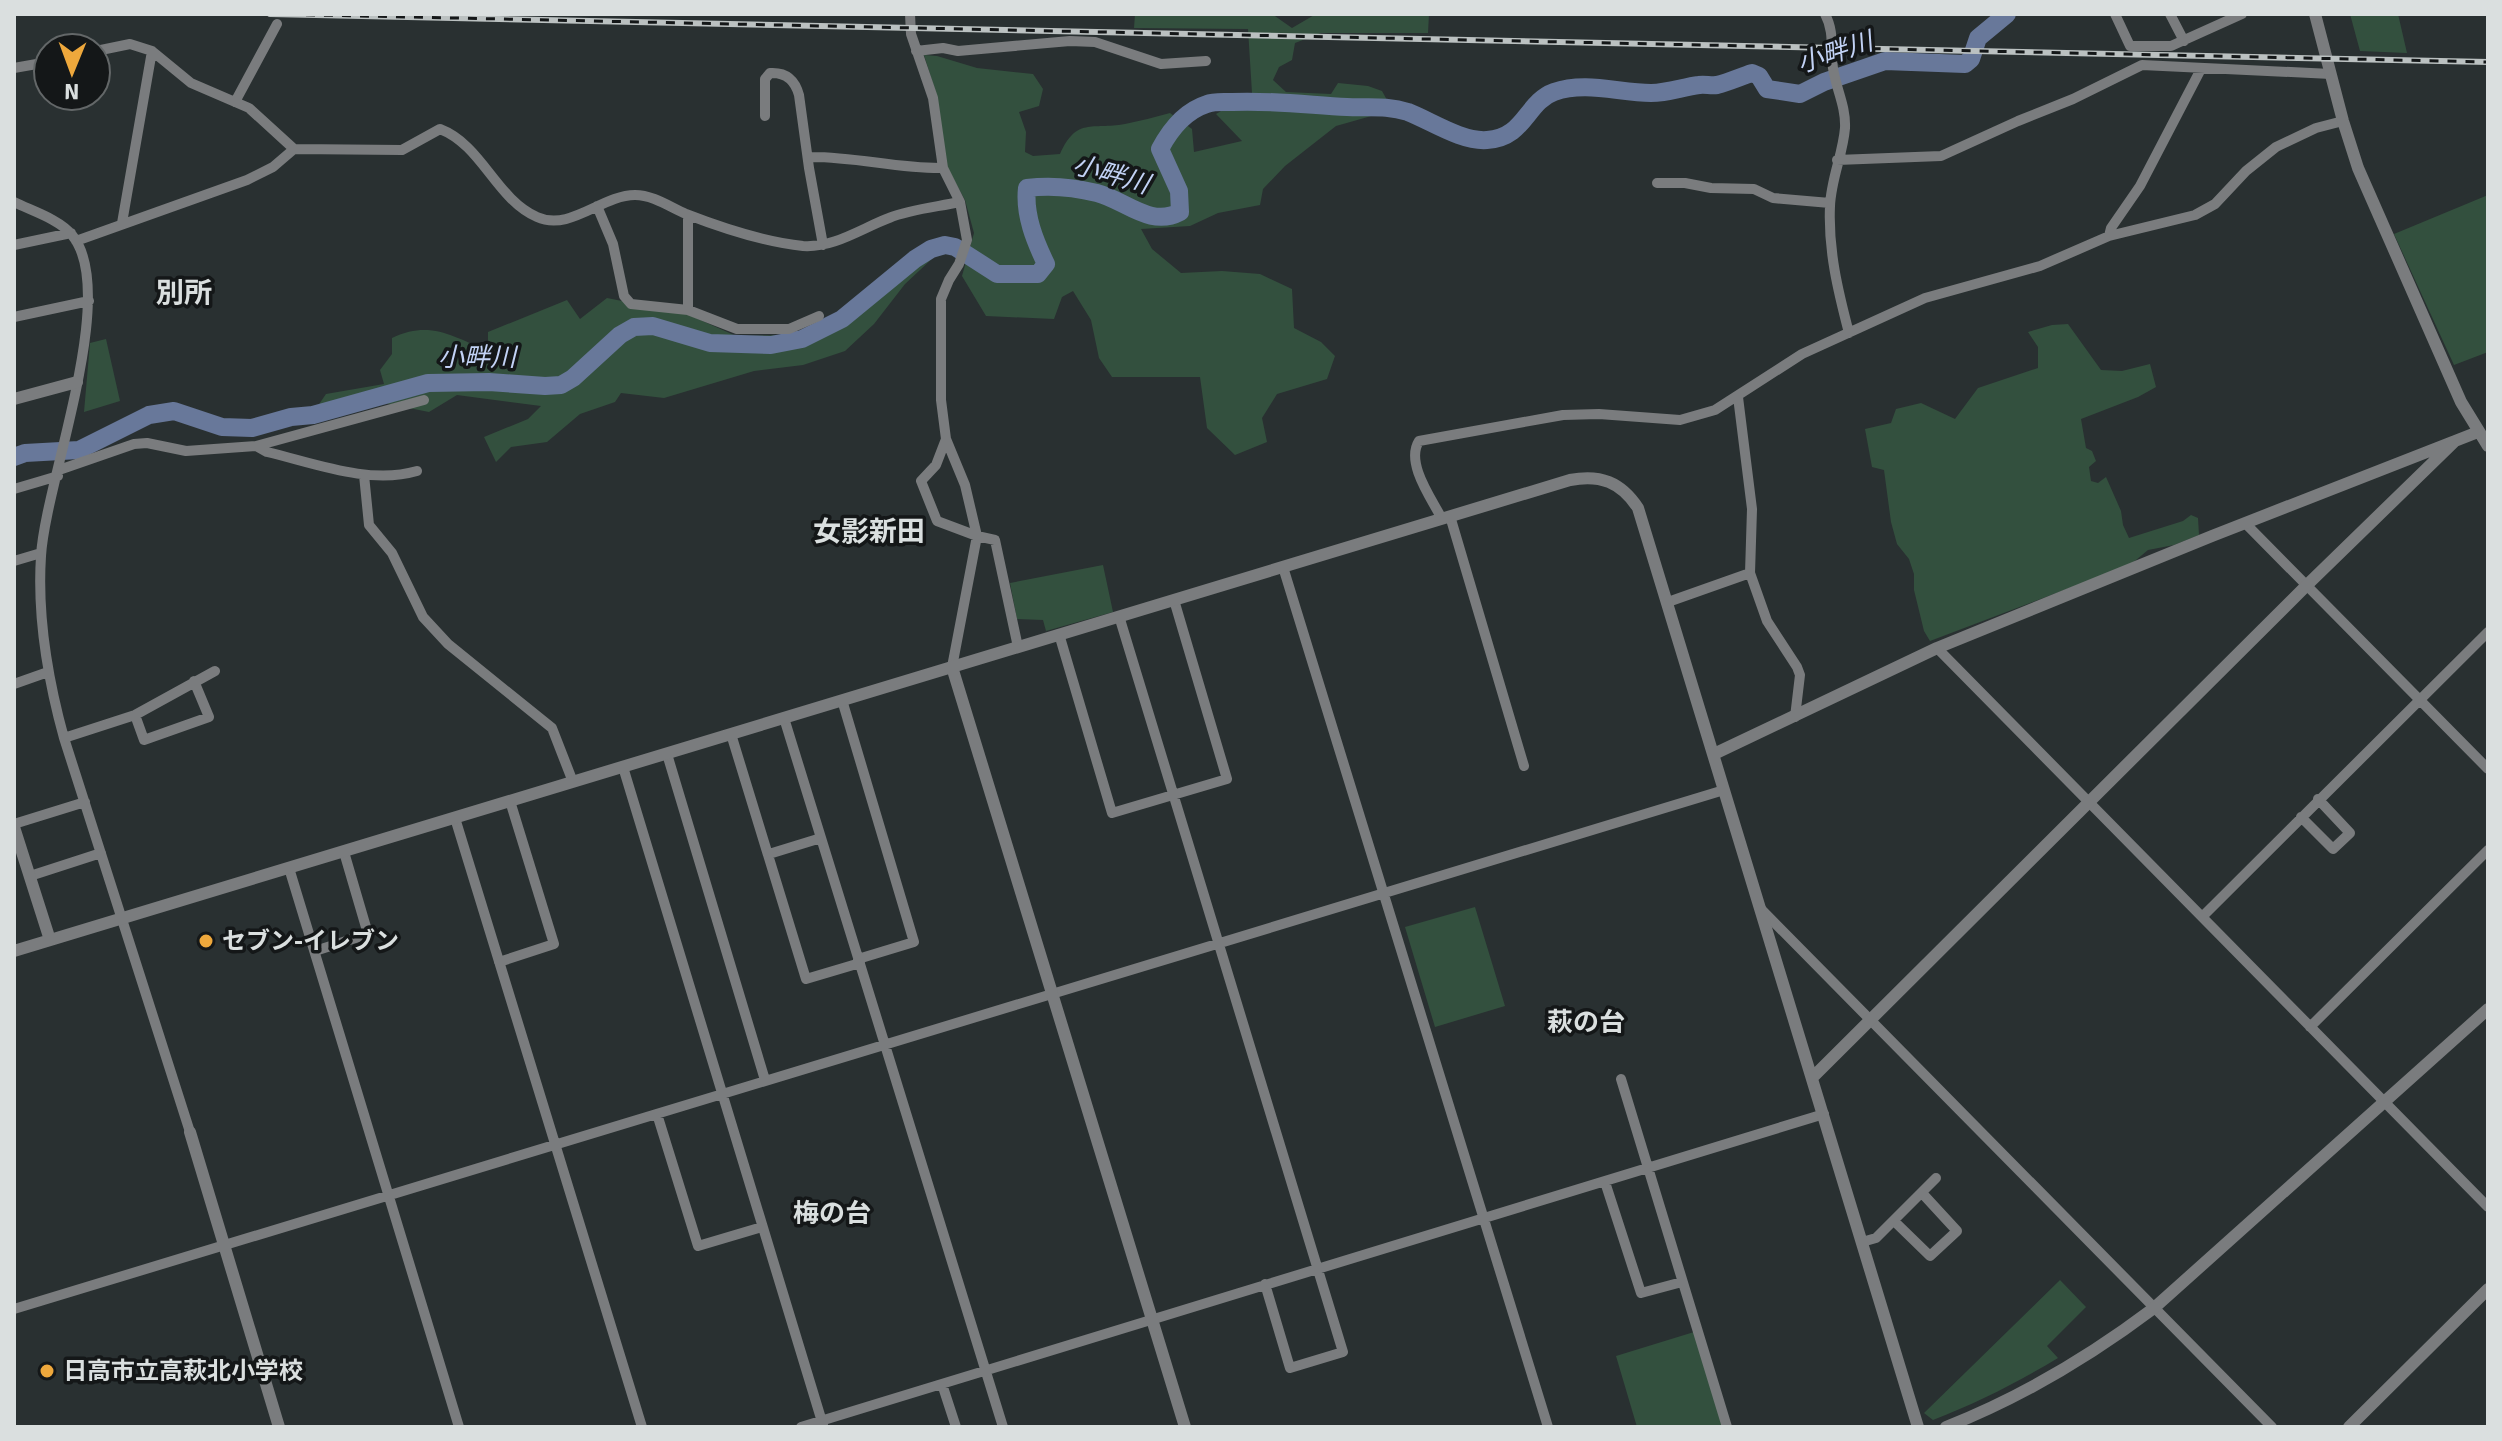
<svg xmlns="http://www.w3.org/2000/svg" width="2502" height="1441" viewBox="0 0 2502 1441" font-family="Signika,'Noto Sans JP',sans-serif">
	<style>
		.green { fill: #33503e }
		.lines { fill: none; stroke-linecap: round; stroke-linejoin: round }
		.river { stroke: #68789a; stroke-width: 18 }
		.minor { stroke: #7a7c7e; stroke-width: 10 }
		.tertiary { stroke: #7a7c7e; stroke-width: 12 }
		.rail-casing { stroke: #bbc1c1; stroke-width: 6 }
		.rail { stroke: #141718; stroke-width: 3; stroke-dasharray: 9; stroke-linecap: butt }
		.poi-dot { fill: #eea83c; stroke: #141718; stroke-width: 3 }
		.labels { text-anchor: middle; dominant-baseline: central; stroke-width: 7; stroke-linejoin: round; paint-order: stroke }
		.poi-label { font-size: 24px; font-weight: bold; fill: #dadfdf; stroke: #141718; text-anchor: start }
		.water-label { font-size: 26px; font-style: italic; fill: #c2d2f5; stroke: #141718 }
		.neighbourhood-label { font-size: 26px; font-weight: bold; fill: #dadfdf; stroke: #141718 }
		.quarter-label { font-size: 28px; font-weight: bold; fill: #dadfdf; stroke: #141718 }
	</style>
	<rect width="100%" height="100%" fill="#293031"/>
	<path class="green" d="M 1135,14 L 1272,14 L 1292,28 L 1316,14 L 1429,14 L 1428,33 L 1321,33 L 1295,43 L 1292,60 L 1279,67 L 1273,80 L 1286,92 L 1331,94 L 1338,83 L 1368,86 L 1382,91 L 1387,100 L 1382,113 L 1336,126 L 1285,166 L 1263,189 L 1260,205 L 1218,213 L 1190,226 L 1141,229 L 1152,249 L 1181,273 L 1222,271 L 1260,274 L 1292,289 L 1294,328 L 1321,342 L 1335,356 L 1327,379 L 1277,394 L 1262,418 L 1267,442 L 1235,455 L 1207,428 L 1200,377 L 1112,377 L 1099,358 L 1091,320 L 1073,291 L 1062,297 L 1054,319 L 986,316 L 962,276 L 974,233 L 965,200 L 946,165 L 937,96 L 924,55 L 937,56 L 977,68 L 1033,74 L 1043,89 L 1039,106 L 1019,112 L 1026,132 L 1025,152 L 1033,156 L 1060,154 C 1077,117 1091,130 1125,124 C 1140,121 1155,117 1170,113 L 1192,129 L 1194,152 L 1242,141 L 1216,114 L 1252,93 L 1248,29 L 1134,28 Z
		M 2350,14 L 2398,14 L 2407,53 L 2360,51 Z
		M 2488,195 L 2488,352 L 2454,365 L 2394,234 Z
		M 935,256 L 905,284 L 874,324 L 845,351 L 803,365 L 754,371 L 664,398 L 621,393 L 615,402 L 580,414 L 547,442 L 511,447 L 496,462 L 484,437 L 528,419 L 541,406 L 457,395 L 429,412 L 384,403 L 307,422 L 326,394 L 384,384 L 380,370 L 392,354 L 392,338 C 430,320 452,336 488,351 L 488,332 L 567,300 L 580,319 L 607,298 L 687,314 L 736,336 L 793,335 L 872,299 L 905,272 Z
		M 2068,324 L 2101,370 L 2122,371 L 2150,364 L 2156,387 L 2138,397 L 2081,419 L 2086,448 L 2092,451 L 2096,461 L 2089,467 L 2091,481 L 2098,483 L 2106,477 L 2121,511 L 2123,525 L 2129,538 L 2183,521 L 2191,515 L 2198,518 L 2199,535 L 2174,545 L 2148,550 L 2130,565 L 1930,641 L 1924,631 L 1914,590 L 1914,574 L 1909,559 L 1897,544 L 1891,522 L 1884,470 L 1872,467 L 1865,429 L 1891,423 L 1896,409 L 1921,403 L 1955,419 L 1978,388 L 2038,368 L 2038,347 L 2028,332 L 2052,325 Z
		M 106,339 L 120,401 L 84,412 L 90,343 Z
		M 1103,565 L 1113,612 L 1046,631 L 1043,620 L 1017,619 L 1010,583 Z
		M 1475,907 L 1505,1006 L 1435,1027 L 1405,927 Z
		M 2060,1280 L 2086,1307 L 2047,1346 L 2058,1358 C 2018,1382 1977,1403 1933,1420 L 1924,1413 Z
		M 1694,1332 L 1724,1427 L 1637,1427 L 1616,1356 Z"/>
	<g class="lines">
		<path class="river" d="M 14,457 L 25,453 L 79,450 L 149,415 L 174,411 L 222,427 L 252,428 L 291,417 L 313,415 L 428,383 L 489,382 L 545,386 L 561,385 L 573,378 L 620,335 L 634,327 L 653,326 L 710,343 L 771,345 L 802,339 L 842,319 L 915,259 L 931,249 L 945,245 L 955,247 L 997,274 L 1038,274 L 1046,264 C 1035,241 1024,215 1027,188 C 1051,185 1073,187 1097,193 C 1125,200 1150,228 1180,212 L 1179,191 L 1160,149 C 1170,130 1185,111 1207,104 C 1214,101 1224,102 1232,102 C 1270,100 1309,105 1347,107 C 1368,108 1387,105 1408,112 C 1431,121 1462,142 1487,140 C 1525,138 1526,102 1554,92 C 1586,81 1619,93 1651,93 C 1668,93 1683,87 1699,85 C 1705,84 1711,86 1717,85 C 1729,82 1740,77 1752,73 L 1759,76 L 1767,89 L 1800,94 L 1824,82 L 1885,61 L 1965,64 L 1971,59 L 1978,38 L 2007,14"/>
		<path class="minor" d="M 910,14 L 911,34 L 933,98 L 943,168 L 960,202 L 967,240 L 959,264 L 949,280 L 941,299 L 941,400 L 946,439 L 965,485 L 977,536 L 952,667
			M 1825,14 C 1835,33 1830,48 1833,68 C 1836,89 1846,106 1845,128 C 1843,154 1831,179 1830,206 C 1828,250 1838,291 1849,333
			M 2115,14 L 2130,46 L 2171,46 L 2242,14
			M 2170,14 L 2184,41
			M 96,51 L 130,44 L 152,51 L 191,83 L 249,108 L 294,149 L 402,150 L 440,129 C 482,145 496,199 537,217 C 570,232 602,195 635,195 C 653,195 670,207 686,214 C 722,228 765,242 803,246 C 834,248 862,228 889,218 C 911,209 937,207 960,202
			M 916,51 L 943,48 L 958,51 L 1070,41 L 1095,42 L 1161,64 L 1206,61
			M 14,68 L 48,62
			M 235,102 L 277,24
			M 765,116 L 765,79 L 770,73 C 786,72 795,80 799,95 L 809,168 L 823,245
			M 808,157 C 854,156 898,169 943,168
			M 1837,160 L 1941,156 L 2018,121 L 2073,99 L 2142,65 L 2331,74
			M 1657,183 L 1685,183 L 1711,188 L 1754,189 L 1773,198 L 1830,203
			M 14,202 C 32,211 59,219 72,235 C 120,293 45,483 41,556 C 37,617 48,680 64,738 L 190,1132
			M 597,206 L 613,244 L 624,296 L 631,304 L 688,310 L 737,329 L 789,329 L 819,316
			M 122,223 L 152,51
			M 2109,236 L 2111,228 L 2140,186 L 2201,69
			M 76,241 L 247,180 L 273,167 L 294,149
			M 14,245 L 71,233
			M 688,310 L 688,215
			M 14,317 L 89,301
			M 1738,397 L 1752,509 L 1750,573 L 1767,621 L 1797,667 L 1800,675 L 1795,717
			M 946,439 L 936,465 L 921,481 L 937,521 L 977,536 L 995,540 L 1018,647
			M 256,446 L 267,452 C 314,463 369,485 417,471
			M 59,470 L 134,444 L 147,443 L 186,451 L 256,446 L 424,400
			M 364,475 L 369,525 L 392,553 L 423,617 L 448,644 L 552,728 L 573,782
			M 14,489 L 58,476
			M 1450,516 L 1524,766
			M 1442,519 C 1432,499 1405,463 1419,441 L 1563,415 L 1599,414 L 1680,420 L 1715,410 L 1802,354 L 1925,298 L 2040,266 L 2109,236 L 2195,215 L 2215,204 L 2246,171 L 2276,147 L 2316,128 L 2343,121
			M 2245,523 L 2488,769
			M 14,561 L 41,553
			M 1283,567 L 1548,1427
			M 1668,602 L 1750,573
			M 1119,616 L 1343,1352 L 1290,1368 L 1265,1284
			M 1059,634 L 1112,813 L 1227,779 L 1174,600
			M 1937,648 L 2488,1207
			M 14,684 L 48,672
			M 842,700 L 914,942 L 858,959
			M 135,715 L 144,740 L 209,717 L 194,681
			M 784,718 L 1003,1427
			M 731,734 L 806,979 L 860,963
			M 64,738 L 135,715 L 215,671
			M 667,754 L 765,1080
			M 623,767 L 823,1425
			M 2301,817 L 2333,849 L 2350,833 L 2318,799
			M 455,818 L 642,1427
			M 14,824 L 85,802
			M 769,854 L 821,838
			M 289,868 L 459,1427
			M 30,876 L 101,853
			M 1760,908 L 2272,1427
			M 2202,917 L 2488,632
			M 315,951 L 368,934 L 344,852
			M 499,962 L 554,944 L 510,801
			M 2310,1027 L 2488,850
			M 1621,1079 L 1727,1427
			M 657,1114 L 698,1246 L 762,1227
			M 1605,1182 L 1641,1293 L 1682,1282
			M 1894,1221 L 1930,1256 L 1957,1231 L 1922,1193
			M 1862,1242 L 1876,1238 L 1936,1178
			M 14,1309 L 1724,790
			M 942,1384 L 956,1427
			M 801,1427 L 1824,1114"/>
		<path class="tertiary" d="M 2315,14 L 2343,121 L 2358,168 L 2461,402 L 2488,446
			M 14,399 L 77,382
			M 952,667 L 1185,1427
			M 1714,754 L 1937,648 L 2212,536 L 2478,432
			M 14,827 L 50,940
			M 14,951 L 1570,480 C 1600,474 1621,482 1638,508 L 1918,1427
			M 1813,1077 L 2307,585 L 2455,441
			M 190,1132 L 279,1427
			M 1946,1427 C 2022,1397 2089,1357 2154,1308 L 2488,1009
			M 2349,1427 L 2488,1289"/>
		<defs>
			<path id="rail" d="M 270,14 L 2488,62"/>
		</defs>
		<use href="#rail" class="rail-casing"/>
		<use href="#rail" class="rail"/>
	</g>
	<g class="poi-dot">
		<circle cx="206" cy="941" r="8"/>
		<circle cx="47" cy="1371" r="8"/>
	</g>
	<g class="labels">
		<g class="poi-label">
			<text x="222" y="941">セブン-イレブン</text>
			<text x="63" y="1371">日高市立高萩北小学校</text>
		</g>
		<g class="water-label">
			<text transform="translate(1835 53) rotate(-18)">小畔川</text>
			<text transform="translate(1111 175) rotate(16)">小畔川</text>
			<text x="477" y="358">小畔川</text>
		</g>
		<g class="neighbourhood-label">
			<text x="1586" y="1023">萩の台</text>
			<text x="832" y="1214">梅の台</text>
		</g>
		<g class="quarter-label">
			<text x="184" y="293">別所</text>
			<text x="869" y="532">女影新田</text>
		</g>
	</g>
	<rect width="2502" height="1441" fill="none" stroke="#dadfdf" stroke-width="32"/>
	<g transform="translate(72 72) rotate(181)"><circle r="38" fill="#141718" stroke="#636768" stroke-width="2"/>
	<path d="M0-6L14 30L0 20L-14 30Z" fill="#eea83c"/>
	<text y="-12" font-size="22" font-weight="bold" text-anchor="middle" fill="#dadfdf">N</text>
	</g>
</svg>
